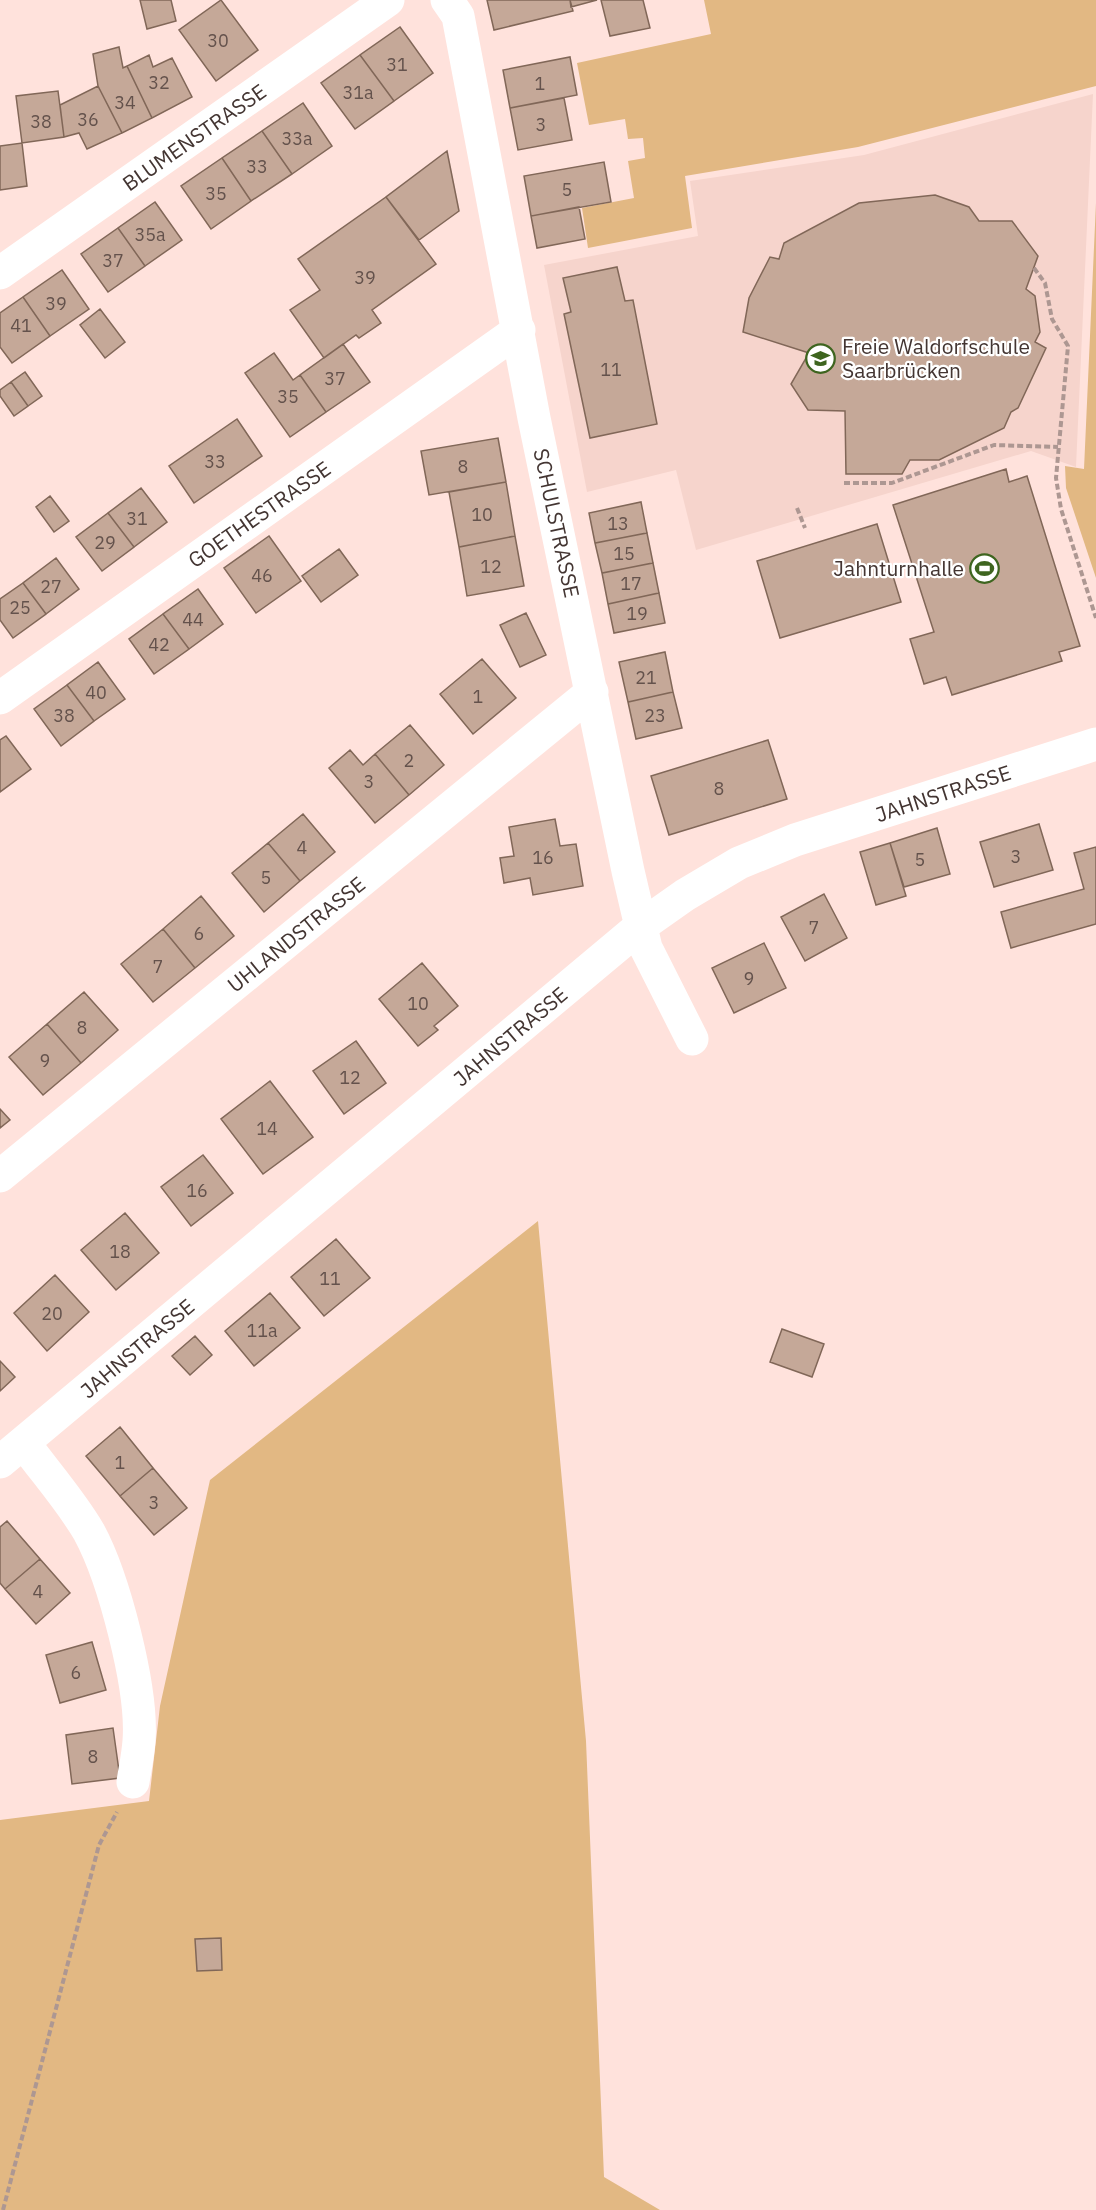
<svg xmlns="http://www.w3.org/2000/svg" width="1096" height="2210" viewBox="0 0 1096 2210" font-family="'IBM Plex Sans',sans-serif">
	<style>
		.built { fill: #f6d4cc }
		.green { fill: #e2b883 }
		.building { fill: #c5a898; stroke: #816758; stroke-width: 1.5 }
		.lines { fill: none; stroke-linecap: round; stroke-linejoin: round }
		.path { stroke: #ad9792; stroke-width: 4; stroke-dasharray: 6 3; stroke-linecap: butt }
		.minor { stroke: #fff; stroke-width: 33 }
		.labels { text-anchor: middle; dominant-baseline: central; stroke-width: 4.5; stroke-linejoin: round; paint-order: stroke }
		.number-label { font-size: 18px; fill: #64524c }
		.street-label { font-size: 21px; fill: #433532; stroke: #fff }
		.poi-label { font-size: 21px; fill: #433532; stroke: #fff; text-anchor: start }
	</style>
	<rect width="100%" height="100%" fill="#ffe2dc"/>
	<path class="built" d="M 1093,94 L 1076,467 L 1031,451 L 696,550 L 676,470 L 587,492 L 544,265 L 698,236 L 690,181 L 864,155 Z"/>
	<path class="green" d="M 704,0 L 1096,0 L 1096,86 L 858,147 L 685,176 L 692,228 L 588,248 L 582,208 L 634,198 L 628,161 L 645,158 L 643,138 L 628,139 L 625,119 L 589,125 L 577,63 L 711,34 Z
		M 1096,203 L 1096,578 L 1066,488 L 1065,466 L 1084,469 Z
		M 538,1221 L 586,1741 L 604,2177 L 660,2210 L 0,2210 L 0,1820 L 149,1801 L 160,1706 L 210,1480 Z"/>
	<path class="building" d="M 140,0 L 171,0 L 176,21 L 147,29 Z
		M 221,0 L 258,50 L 216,81 L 179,30 Z
		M 487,0 L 570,0 L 573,11 L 494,30 Z
		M 570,0 L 597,0 L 571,7 Z
		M 601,0 L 643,0 L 650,28 L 610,36 Z
		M 400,27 L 433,73 L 394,101 L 360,55 Z
		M 119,47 L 123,68 L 127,66 L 152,118 L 122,133 L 98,86 L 93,54 Z
		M 149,55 L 153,67 L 172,58 L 192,97 L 152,118 L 127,66 Z
		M 360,55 L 394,101 L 355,129 L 321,83 Z
		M 570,57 L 577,95 L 510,108 L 503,70 Z
		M 98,86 L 122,133 L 87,149 L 79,133 L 64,137 L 60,105 Z
		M 58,91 L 64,137 L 22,143 L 16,96 Z
		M 564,98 L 572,140 L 518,150 L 510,108 Z
		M 303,103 L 332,146 L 292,174 L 262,131 Z
		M 262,131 L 292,174 L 251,201 L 222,158 Z
		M 22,143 L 27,186 L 0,190 L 0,146 Z
		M 447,151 L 459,211 L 419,240 L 386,197 Z
		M 222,158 L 251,201 L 211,229 L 181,186 Z
		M 604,162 L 611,202 L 531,216 L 524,176 Z
		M 935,195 L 969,207 L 979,221 L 1012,221 L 1038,256 L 1026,289 L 1035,296 L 1040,332 L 1035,342 L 1046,348 L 1018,408 L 1011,412 L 1004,428 L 939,460 L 910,460 L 902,474 L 846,474 L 845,411 L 808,410 L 791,384 L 809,353 L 743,332 L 749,298 L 770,257 L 779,259 L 784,243 L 859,203 Z
		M 386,197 L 436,264 L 372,310 L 381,323 L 359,338 L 356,335 L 324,358 L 290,310 L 320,290 L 298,259 Z
		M 155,202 L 182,240 L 145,266 L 118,228 Z
		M 579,207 L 585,239 L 537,248 L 531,216 Z
		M 118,228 L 145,266 L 108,292 L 81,254 Z
		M 617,267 L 625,301 L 633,300 L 657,424 L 590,438 L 564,314 L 571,312 L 563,278 Z
		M 62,270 L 89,309 L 50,336 L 23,297 Z
		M 23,297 L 50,336 L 12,363 L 0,347 L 0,313 Z
		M 100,309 L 125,342 L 105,358 L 80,325 Z
		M 343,344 L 370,382 L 326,412 L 300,375 Z
		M 274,353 L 293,380 L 300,375 L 326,412 L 290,437 L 245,373 Z
		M 25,372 L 42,396 L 28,406 L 11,382 Z
		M 11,382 L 28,406 L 14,416 L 0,396 L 0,390 Z
		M 237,419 L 262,456 L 194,503 L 169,466 Z
		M 498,438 L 506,482 L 429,495 L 421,451 Z
		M 1006,469 L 1009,482 L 1027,476 L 1080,646 L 1059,652 L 1062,661 L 952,695 L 946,677 L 924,684 L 910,639 L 934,632 L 893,505 Z
		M 506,482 L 515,536 L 459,547 L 449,492 Z
		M 141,488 L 167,522 L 134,547 L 108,513 Z
		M 50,496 L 69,521 L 54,532 L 36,507 Z
		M 641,502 L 647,533 L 595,543 L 589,513 Z
		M 108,513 L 134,547 L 102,571 L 76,537 Z
		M 877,524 L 901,602 L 780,638 L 757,561 Z
		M 647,533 L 653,563 L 602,573 L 595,543 Z
		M 269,536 L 301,581 L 256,613 L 224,568 Z
		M 515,536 L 524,586 L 467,596 L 459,547 Z
		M 339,549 L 358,575 L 321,602 L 302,576 Z
		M 56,558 L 79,589 L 46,614 L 23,583 Z
		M 653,563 L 659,593 L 608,604 L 602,573 Z
		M 23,583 L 46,614 L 13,638 L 0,620 L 0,599 Z
		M 198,589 L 223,624 L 189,649 L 163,614 Z
		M 659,593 L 665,623 L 614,633 L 608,604 Z
		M 526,613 L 546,655 L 520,667 L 500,625 Z
		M 163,614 L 189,649 L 154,674 L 129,639 Z
		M 665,652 L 673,692 L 628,702 L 619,662 Z
		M 482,659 L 516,698 L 473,734 L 440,694 Z
		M 98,662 L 125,699 L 94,721 L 67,685 Z
		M 67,685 L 94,721 L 61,746 L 34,709 Z
		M 673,692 L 682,728 L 636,739 L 628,702 Z
		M 410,725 L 444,765 L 409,795 L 375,754 Z
		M 6,736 L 31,769 L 0,792 L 0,740 Z
		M 768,740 L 787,799 L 669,835 L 651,776 Z
		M 350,750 L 363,765 L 375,754 L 409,795 L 375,823 L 329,768 Z
		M 303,814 L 335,852 L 300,881 L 268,843 Z
		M 555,819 L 560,846 L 576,844 L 583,886 L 533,895 L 530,878 L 504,883 L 500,858 L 514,856 L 509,827 Z
		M 1039,824 L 1053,870 L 994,887 L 980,842 Z
		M 937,828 L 950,874 L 904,887 L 890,843 Z
		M 268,843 L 300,881 L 264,912 L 232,873 Z
		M 890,843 L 906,896 L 876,905 L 860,852 Z
		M 1096,847 L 1096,924 L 1011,948 L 1001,912 L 1084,889 L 1074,853 Z
		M 824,894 L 847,938 L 805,961 L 781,917 Z
		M 201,896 L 234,936 L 195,968 L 163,929 Z
		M 163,929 L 195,968 L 153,1002 L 121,964 Z
		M 764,943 L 786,988 L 734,1013 L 712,968 Z
		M 422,963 L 458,1006 L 434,1026 L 438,1030 L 418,1046 L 379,999 Z
		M 84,992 L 118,1030 L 81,1063 L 47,1024 Z
		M 47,1024 L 81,1063 L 43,1095 L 9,1057 Z
		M 356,1041 L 386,1083 L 344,1114 L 313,1071 Z
		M 270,1081 L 313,1137 L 263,1174 L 221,1119 Z
		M 0,1109 L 10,1120 L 0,1128 Z
		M 203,1155 L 233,1193 L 191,1226 L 161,1187 Z
		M 125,1213 L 159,1253 L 116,1290 L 81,1250 Z
		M 336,1239 L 370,1278 L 324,1316 L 291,1277 Z
		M 55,1275 L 89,1312 L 47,1351 L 14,1313 Z
		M 270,1293 L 300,1328 L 254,1366 L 225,1331 Z
		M 782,1329 L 824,1344 L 812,1377 L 770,1362 Z
		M 195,1336 L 212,1355 L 190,1375 L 172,1356 Z
		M 0,1361 L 15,1377 L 0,1391 Z
		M 120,1427 L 153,1468 L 120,1496 L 86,1456 Z
		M 153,1468 L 187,1508 L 154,1535 L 120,1496 Z
		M 7,1521 L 40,1559 L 5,1589 L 0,1583 L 0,1527 Z
		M 40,1559 L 70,1593 L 36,1624 L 5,1589 Z
		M 92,1642 L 106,1690 L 60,1703 L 46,1655 Z
		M 113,1728 L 120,1778 L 72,1784 L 66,1735 Z
		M 221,1938 L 222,1970 L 197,1971 L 195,1939 Z"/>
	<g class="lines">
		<path class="path" d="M 1034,268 L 1045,283 L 1052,319 L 1068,346 L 1056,478 L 1061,509 L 1096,618
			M 844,483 L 892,483 L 994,445 L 1058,447
			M 797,508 L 805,528
			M 3,2210 L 99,1845 L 117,1812"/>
		<path class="minor" d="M 447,0 L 458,16 L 534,418 L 628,871 L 646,948 L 692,1039
			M 0,273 L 388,0
			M 0,698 L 519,330
			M 0,1176 L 592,692
			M 24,1443 C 45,1472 71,1501 89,1532 C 114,1578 143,1689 139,1741 C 138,1755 135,1769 133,1782
			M 0,1462 L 641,926 L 685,895 L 739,863 L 795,840 L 1096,744"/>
	</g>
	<defs>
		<symbol id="school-ring" viewBox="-11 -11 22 22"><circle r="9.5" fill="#fff" stroke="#3e651f" stroke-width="1.5"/><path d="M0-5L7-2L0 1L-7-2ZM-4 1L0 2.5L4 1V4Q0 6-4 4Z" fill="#3e651f"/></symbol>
		<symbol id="stadium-ring" viewBox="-11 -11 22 22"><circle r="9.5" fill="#fff" stroke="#3e651f" stroke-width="1.5"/><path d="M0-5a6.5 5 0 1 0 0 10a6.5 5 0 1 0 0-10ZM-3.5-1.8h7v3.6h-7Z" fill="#3e651f"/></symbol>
	</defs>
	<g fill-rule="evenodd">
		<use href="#school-ring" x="804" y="342" width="33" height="33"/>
		<use href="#stadium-ring" x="968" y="552" width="33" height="33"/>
	</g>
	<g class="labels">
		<g class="number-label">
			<text x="218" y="40">30</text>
			<text x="397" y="64">31</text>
			<text x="159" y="82">32</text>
			<text x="540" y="83">1</text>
			<text x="358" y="92">31a</text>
			<text x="125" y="102">34</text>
			<text x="88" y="119">36</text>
			<text x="41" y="121">38</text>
			<text x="541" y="124">3</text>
			<text x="297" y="138">33a</text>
			<text x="257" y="166">33</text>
			<text x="567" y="189">5</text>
			<text x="216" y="193">35</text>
			<text x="150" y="234">35a</text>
			<text x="113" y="260">37</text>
			<text x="365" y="277">39</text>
			<text x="56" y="303">39</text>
			<text x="21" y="325">41</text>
			<text x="611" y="369">11</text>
			<text x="335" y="378">37</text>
			<text x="288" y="396">35</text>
			<text x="215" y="461">33</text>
			<text x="463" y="466">8</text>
			<text x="482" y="514">10</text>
			<text x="137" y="518">31</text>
			<text x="618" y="523">13</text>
			<text x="105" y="542">29</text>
			<text x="624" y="553">15</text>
			<text x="491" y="566">12</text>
			<text x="262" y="575">46</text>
			<text x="631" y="583">17</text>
			<text x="51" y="586">27</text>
			<text x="20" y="607">25</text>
			<text x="637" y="613">19</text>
			<text x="193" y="619">44</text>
			<text x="159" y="644">42</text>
			<text x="646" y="677">21</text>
			<text x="96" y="692">40</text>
			<text x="478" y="696">1</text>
			<text x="64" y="715">38</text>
			<text x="655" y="715">23</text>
			<text x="409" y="760">2</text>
			<text x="369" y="781">3</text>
			<text x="719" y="788">8</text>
			<text x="302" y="847">4</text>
			<text x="1016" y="856">3</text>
			<text x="543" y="857">16</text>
			<text x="920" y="859">5</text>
			<text x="266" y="877">5</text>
			<text x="814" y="927">7</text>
			<text x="199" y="933">6</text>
			<text x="158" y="966">7</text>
			<text x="749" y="978">9</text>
			<text x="418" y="1003">10</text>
			<text x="82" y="1027">8</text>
			<text x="45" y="1060">9</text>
			<text x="350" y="1077">12</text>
			<text x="267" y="1128">14</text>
			<text x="197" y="1190">16</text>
			<text x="120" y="1251">18</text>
			<text x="330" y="1278">11</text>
			<text x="52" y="1313">20</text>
			<text x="262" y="1330">11a</text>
			<text x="120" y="1462">1</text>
			<text x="154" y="1502">3</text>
			<text x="38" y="1591">4</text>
			<text x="76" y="1672">6</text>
			<text x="93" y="1756">8</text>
		</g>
		<g class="street-label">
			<text transform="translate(194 137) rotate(-35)">BLUMENSTRASSE</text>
			<text transform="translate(259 514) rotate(-35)">GOETHESTRASSE</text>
			<text transform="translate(557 523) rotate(78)">SCHULSTRASSE</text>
			<text transform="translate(943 793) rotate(-18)">JAHNSTRASSE</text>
			<text transform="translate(296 934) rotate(-39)">UHLANDSTRASSE</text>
			<text transform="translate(510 1036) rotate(-40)">JAHNSTRASSE</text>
			<text transform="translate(137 1348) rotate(-40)">JAHNSTRASSE</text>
		</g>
		<g class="poi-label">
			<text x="842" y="346">Freie Waldorfschule<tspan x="842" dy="24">Saarbrücken</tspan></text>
			<text x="964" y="568" text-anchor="end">Jahnturnhalle</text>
		</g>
	</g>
</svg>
